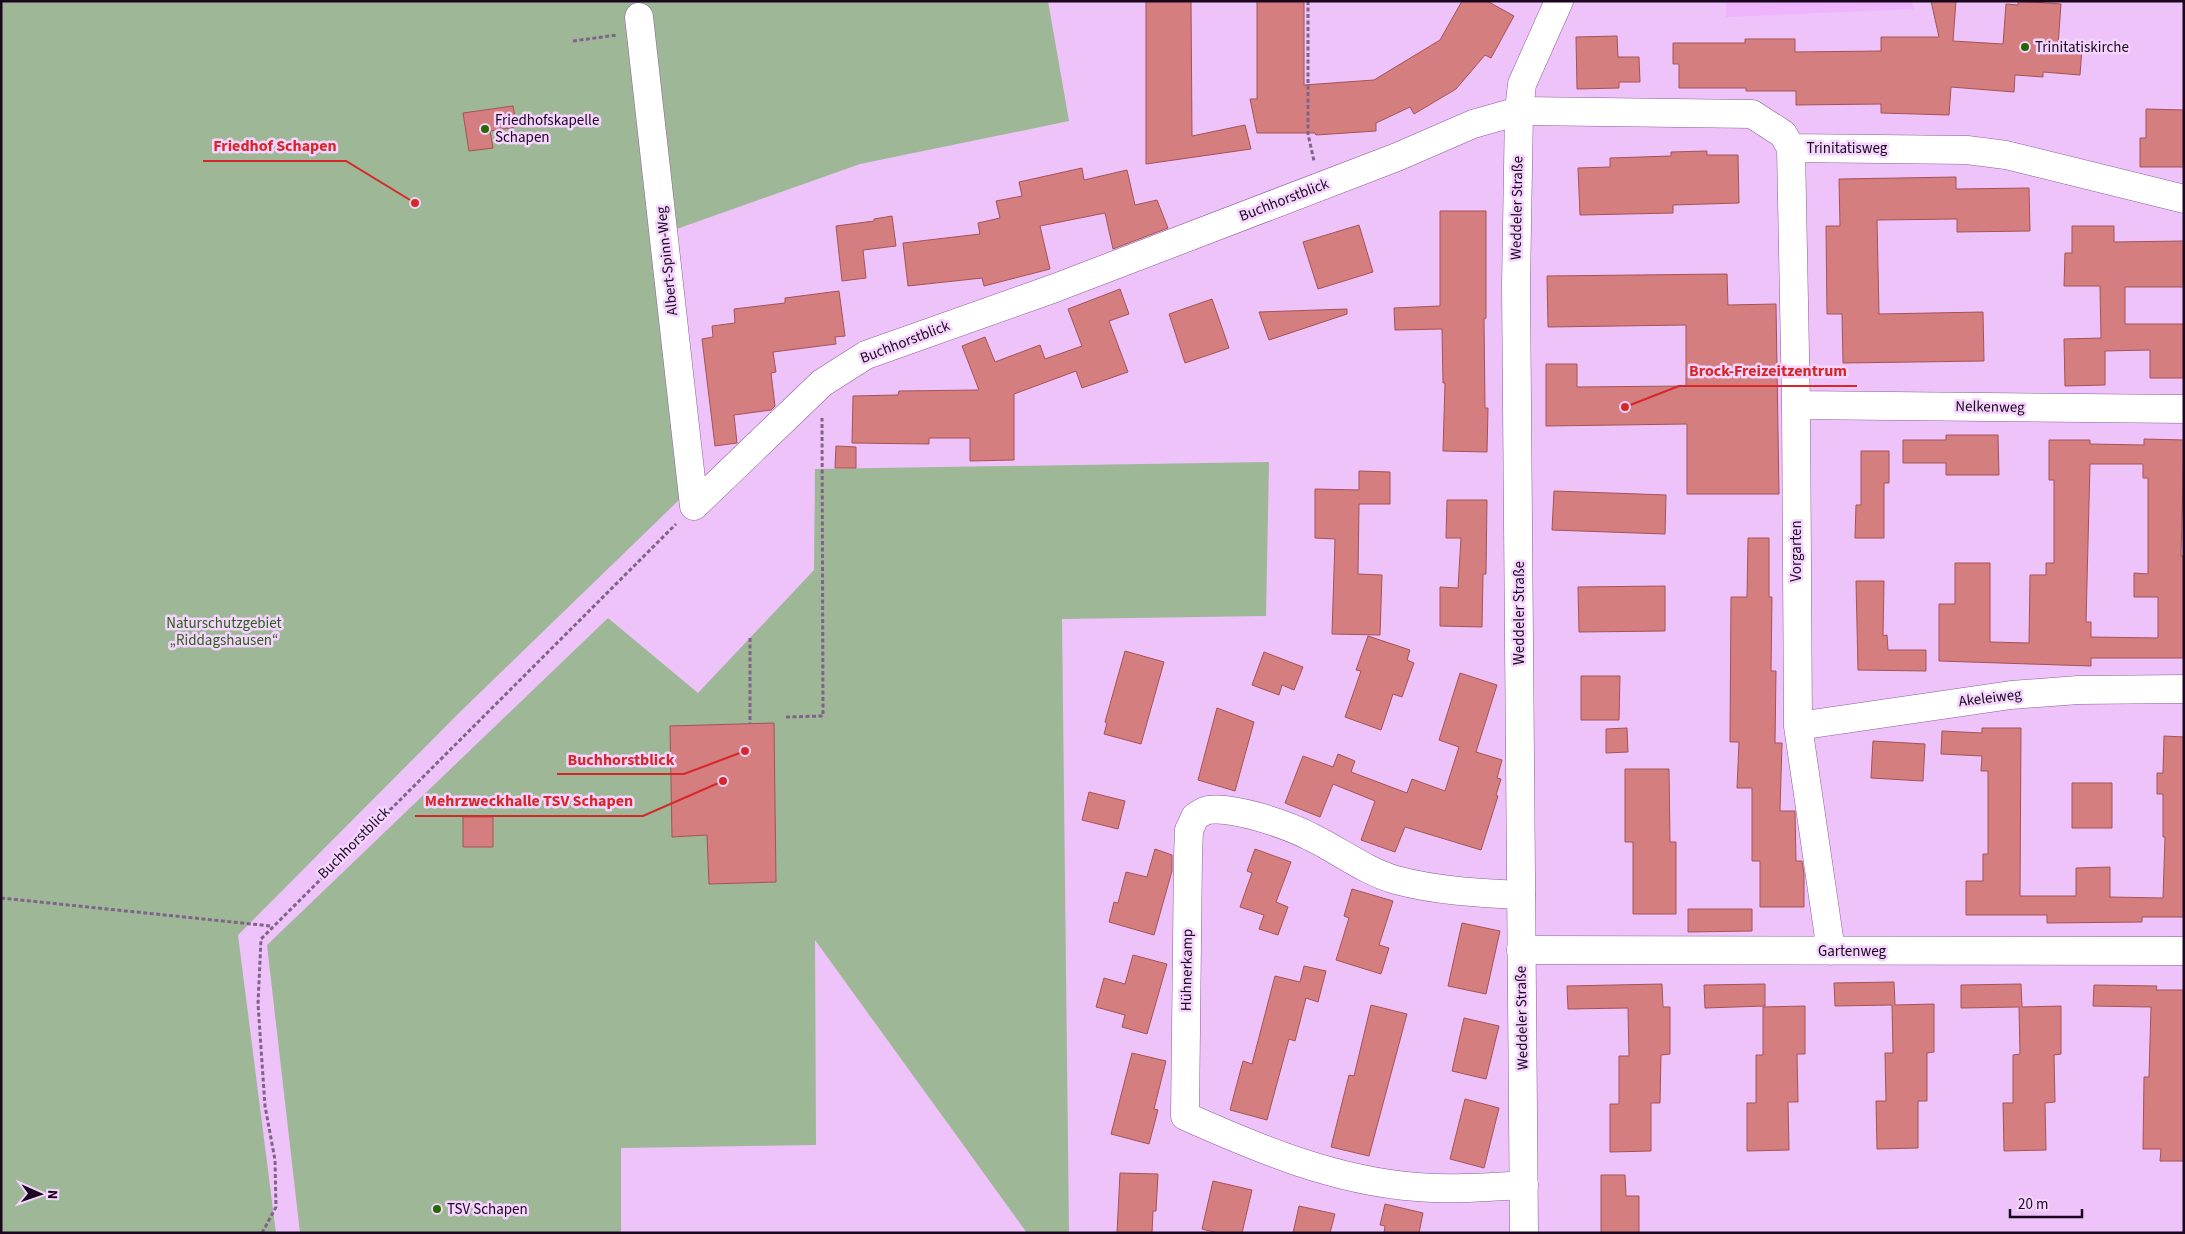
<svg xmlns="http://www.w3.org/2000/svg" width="2185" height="1234" viewBox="0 0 2185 1234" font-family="'Source Sans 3',sans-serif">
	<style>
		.built { fill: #eeb4fe }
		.green { fill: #9eb797 }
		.building { fill: #d57e80; stroke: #a55256; fill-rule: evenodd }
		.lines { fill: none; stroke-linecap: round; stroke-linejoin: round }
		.minor-casing { stroke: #8d5d9b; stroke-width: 29 }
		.tertiary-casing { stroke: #8d5d9b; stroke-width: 29 }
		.path { stroke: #816389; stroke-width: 3; stroke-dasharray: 4 2.5; stroke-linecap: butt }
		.minor { stroke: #fff; stroke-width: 28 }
		.tertiary { stroke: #fff; stroke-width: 28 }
		.poi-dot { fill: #246900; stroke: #f5d4fe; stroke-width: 2 }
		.labels { text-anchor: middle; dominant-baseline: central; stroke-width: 5; stroke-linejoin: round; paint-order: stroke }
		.poi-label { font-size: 15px; fill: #1a071f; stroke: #f5d4fe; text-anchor: start }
		.street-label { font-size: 15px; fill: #1a071f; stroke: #f5d4fe }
		.park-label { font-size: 15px; fill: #2c6119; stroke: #f5d4fe }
		.leader { fill: none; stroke: #d62828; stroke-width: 2 }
		.callout-dot { fill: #d62828; stroke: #f5d4fe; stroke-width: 2 }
		.callout-label { font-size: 16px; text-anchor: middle; font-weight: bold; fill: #d62828; stroke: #f5d4fe; stroke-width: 5; stroke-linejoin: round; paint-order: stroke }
	</style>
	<rect width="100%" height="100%" fill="#edc3f9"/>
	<path class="built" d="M 1726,1 L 1912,1 L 1914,9 L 1726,17 Z"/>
	<path class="green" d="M 1,1 L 1048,1 L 1069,121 L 860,164 L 671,231 L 699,471 L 679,500 L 459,713 L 238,935 L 276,1233 L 1,1233 Z
		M 1269,462 L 1266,616 L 1062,619 L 1069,1233 L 1027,1233 L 815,940 L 816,1145 L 621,1148 L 621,1233 L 300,1233 L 267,945 L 608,618 L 698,693 L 814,570 L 815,469 Z"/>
	<path class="building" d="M 1146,1 L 1191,1 L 1192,136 L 1245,125 L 1251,149 L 1146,164 Z
		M 1257,1 L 1304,1 L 1304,85 L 1374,80 L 1440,40 L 1462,1 L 1487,1 L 1514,16 L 1491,58 L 1485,55 L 1456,89 L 1414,114 L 1410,107 L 1376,123 L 1376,131 L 1316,135 L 1315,133 L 1257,133 L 1250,99 L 1257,99 Z
		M 1931,1 L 1956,1 L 1953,41 L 2003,44 L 2006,4 L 2018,5 L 2018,1 L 2061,4 L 2058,46 L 2082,48 L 2080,75 L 2043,72 L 2043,77 L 2015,75 L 2014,92 L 1951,87 L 1949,115 L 1881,113 L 1881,104 L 1796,105 L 1796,91 L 1746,91 L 1746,88 L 1679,88 L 1679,64 L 1673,64 L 1673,43 L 1745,43 L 1745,39 L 1795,39 L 1795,52 L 1881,51 L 1881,37 L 1939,37 Z
		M 1617,36 L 1618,57 L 1639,57 L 1640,82 L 1619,82 L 1619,88 L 1577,89 L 1576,37 Z
		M 513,106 L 517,127 L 490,131 L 493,148 L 469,151 L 463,113 Z
		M 2146,109 L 2184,110 L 2184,167 L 2140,167 L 2140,138 L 2146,138 Z
		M 1707,151 L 1707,155 L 1738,155 L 1739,203 L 1673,205 L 1673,213 L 1580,215 L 1578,168 L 1610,167 L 1610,158 L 1671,156 L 1671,152 Z
		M 1082,168 L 1084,180 L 1127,170 L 1135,205 L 1157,200 L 1168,228 L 1113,249 L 1105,213 L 1040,226 L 1050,269 L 984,286 L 982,278 L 908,286 L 903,243 L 980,234 L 978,223 L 1000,218 L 996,201 L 1022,196 L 1019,182 Z
		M 1956,177 L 1956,189 L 2029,188 L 2030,231 L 1957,232 L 1957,219 L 1877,220 L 1879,314 L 1983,312 L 1984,361 L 1843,363 L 1842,314 L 1827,314 L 1826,226 L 1840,226 L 1839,179 Z
		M 1440,211 L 1486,211 L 1486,318 L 1484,319 L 1485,408 L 1488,408 L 1487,452 L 1443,451 L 1445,383 L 1443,383 L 1442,329 L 1395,330 L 1394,308 L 1440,306 Z
		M 892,216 L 896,246 L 863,250 L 866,278 L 842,281 L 836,226 L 874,221 L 874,219 Z
		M 1359,225 L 1373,272 L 1318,289 L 1303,242 Z
		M 2072,226 L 2114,226 L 2114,242 L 2184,241 L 2184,287 L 2125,287 L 2125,324 L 2184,324 L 2184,378 L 2150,378 L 2150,350 L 2105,351 L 2105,385 L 2065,386 L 2064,339 L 2101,338 L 2100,286 L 2064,286 L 2065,253 L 2072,253 Z
		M 1727,274 L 1728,305 L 1776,304 L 1779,494 L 1687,494 L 1687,424 L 1546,426 L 1546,364 L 1577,364 L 1577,387 L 1686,386 L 1686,325 L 1548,327 L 1547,276 Z
		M 1120,289 L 1129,314 L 1109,321 L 1128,372 L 1082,388 L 1076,371 L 1014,394 L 1014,460 L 970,461 L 970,438 L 929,438 L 929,444 L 852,443 L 853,396 L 898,395 L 899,391 L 979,390 L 962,346 L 985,337 L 995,362 L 1040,345 L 1045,359 L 1082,346 L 1068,309 Z
		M 839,291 L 845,336 L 835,337 L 836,344 L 773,352 L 776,372 L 771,373 L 775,406 L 771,410 L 734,415 L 737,443 L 715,446 L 702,339 L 713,337 L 712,326 L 735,323 L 734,309 L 785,303 L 785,298 Z
		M 1212,299 L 1229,348 L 1185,363 L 1169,314 Z
		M 1347,309 L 1347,314 L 1269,340 L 1259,312 Z
		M 1946,435 L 1998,435 L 1999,475 L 1946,475 L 1946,463 L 1903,463 L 1903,440 L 1946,440 Z
		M 2144,439 L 2184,440 L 2181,556 L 2184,556 L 2184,658 L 2091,658 L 2091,666 L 1939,661 L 1939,604 L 1955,604 L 1955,563 L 1990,563 L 1990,642 L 2029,643 L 2030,575 L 2046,575 L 2046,563 L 2054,563 L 2054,480 L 2049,480 L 2049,440 L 2090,440 L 2090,444 L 2144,445 ZM 2090,464 L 2143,464 L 2143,478 L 2148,478 L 2148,574 L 2134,573 L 2134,597 L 2158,597 L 2158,638 L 2091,637 L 2091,622 L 2086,622 Z
		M 836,446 L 856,447 L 856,468 L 835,468 Z
		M 1861,451 L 1889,451 L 1889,483 L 1884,483 L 1884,538 L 1855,538 L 1856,505 L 1861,505 Z
		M 1359,471 L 1390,472 L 1390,504 L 1359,504 L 1358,574 L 1382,575 L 1380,635 L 1332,634 L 1335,539 L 1315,538 L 1315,489 L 1359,490 Z
		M 1554,491 L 1666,495 L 1665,534 L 1552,530 Z
		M 1447,500 L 1487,500 L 1486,574 L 1483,574 L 1482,627 L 1440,626 L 1440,587 L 1458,588 L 1461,538 L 1446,538 Z
		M 1748,538 L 1769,538 L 1769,597 L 1772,597 L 1771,671 L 1776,671 L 1775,743 L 1782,743 L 1780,811 L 1795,811 L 1796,861 L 1802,861 L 1804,874 L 1804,907 L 1760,907 L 1760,861 L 1752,861 L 1752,788 L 1737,788 L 1739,742 L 1730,742 L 1731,597 L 1747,597 Z
		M 1856,581 L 1884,581 L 1883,636 L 1887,635 L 1888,650 L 1926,650 L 1926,671 L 1858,670 Z
		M 1665,586 L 1665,631 L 1579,632 L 1578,587 Z
		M 1368,636 L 1410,650 L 1407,660 L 1414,663 L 1402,697 L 1393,694 L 1381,730 L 1345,717 L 1361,671 L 1356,670 Z
		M 1125,651 L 1164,662 L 1141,744 L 1104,734 L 1107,723 L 1105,722 Z
		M 1264,652 L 1303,667 L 1294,690 L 1282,685 L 1279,695 L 1252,685 Z
		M 1460,673 L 1497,685 L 1476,752 L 1502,760 L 1497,778 L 1501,779 L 1496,795 L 1498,796 L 1481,850 L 1405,827 L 1395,852 L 1361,840 L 1375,801 L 1333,784 L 1320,817 L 1285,803 L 1303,756 L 1333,767 L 1338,754 L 1355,761 L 1351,772 L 1407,793 L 1412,779 L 1445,791 L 1459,747 L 1439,740 Z
		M 1581,676 L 1620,676 L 1619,720 L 1581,720 Z
		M 1217,708 L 1254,722 L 1235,791 L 1198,780 Z
		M 774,723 L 776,882 L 709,884 L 707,835 L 672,837 L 670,726 Z
		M 1627,728 L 1628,752 L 1606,753 L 1606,729 Z
		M 1982,728 L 2021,728 L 2020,896 L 2076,896 L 2076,868 L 2110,867 L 2110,897 L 2163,898 L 2165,837 L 2163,837 L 2163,794 L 2157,794 L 2157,773 L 2163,773 L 2164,736 L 2184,737 L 2184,917 L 2142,917 L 2142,922 L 2047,923 L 2047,915 L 1966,915 L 1966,881 L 1983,881 L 1983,854 L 1988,854 L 1988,771 L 1981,771 L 1982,756 L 1941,754 L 1942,731 L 1982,733 Z
		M 1873,741 L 1925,744 L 1923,781 L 1871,778 Z
		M 1625,769 L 1669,769 L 1670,842 L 1676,842 L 1676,914 L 1633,914 L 1633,842 L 1625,842 Z
		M 2072,783 L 2112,783 L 2112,828 L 2072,828 Z
		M 1089,792 L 1125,801 L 1118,829 L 1082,820 Z
		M 463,817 L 493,817 L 493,847 L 463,847 Z
		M 1155,849 L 1172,855 L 1172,871 L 1154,935 L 1109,922 L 1114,902 L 1118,903 L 1126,872 L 1147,877 Z
		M 1255,849 L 1291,862 L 1276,902 L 1288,907 L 1278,935 L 1259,929 L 1264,915 L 1240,907 L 1252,873 L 1247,871 Z
		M 1352,889 L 1393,901 L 1379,945 L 1389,948 L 1381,974 L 1336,960 L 1349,918 L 1344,916 Z
		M 1688,909 L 1752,909 L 1752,931 L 1688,932 Z
		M 1462,923 L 1500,931 L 1486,994 L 1448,986 Z
		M 1133,955 L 1167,964 L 1147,1034 L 1122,1027 L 1125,1015 L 1096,1007 L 1104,978 L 1125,984 Z
		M 1304,966 L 1326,971 L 1318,1002 L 1306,998 L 1295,1041 L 1289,1039 L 1267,1120 L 1230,1110 L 1243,1061 L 1252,1064 L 1275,976 L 1300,982 Z
		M 1894,982 L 1895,1005 L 1934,1004 L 1934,1052 L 1927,1053 L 1927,1101 L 1918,1101 L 1918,1148 L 1877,1149 L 1876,1101 L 1886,1101 L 1885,1053 L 1893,1053 L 1892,1005 L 1835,1006 L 1834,983 Z
		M 1662,984 L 1663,1007 L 1670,1007 L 1670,1054 L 1661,1055 L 1660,1103 L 1651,1103 L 1651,1151 L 1610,1152 L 1610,1104 L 1619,1104 L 1619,1056 L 1629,1056 L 1628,1008 L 1568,1009 L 1567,986 Z
		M 1765,984 L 1765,1006 L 1705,1008 L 1704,985 Z
		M 2021,984 L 2022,1007 L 2061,1006 L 2061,1054 L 2054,1055 L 2055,1102 L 2045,1103 L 2046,1150 L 2004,1151 L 2003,1103 L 2013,1103 L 2013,1055 L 2020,1054 L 2019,1007 L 1961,1008 L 1961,985 Z
		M 2094,985 L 2157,986 L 2156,990 L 2184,990 L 2184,1161 L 2160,1161 L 2161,1149 L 2143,1149 L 2144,1077 L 2149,1077 L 2151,1007 L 2093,1006 Z
		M 1371,1005 L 1407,1014 L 1369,1156 L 1331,1147 L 1349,1075 L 1354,1076 Z
		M 1805,1006 L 1805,1054 L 1797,1054 L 1798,1102 L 1788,1102 L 1789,1150 L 1747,1151 L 1747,1103 L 1756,1103 L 1756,1055 L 1763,1055 L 1763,1007 Z
		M 1464,1018 L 1499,1026 L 1486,1079 L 1452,1071 Z
		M 1132,1053 L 1166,1061 L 1154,1109 L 1158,1110 L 1149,1144 L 1111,1134 Z
		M 1465,1099 L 1499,1108 L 1484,1168 L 1450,1159 Z
		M 1120,1173 L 1158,1174 L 1156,1211 L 1153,1211 L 1152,1233 L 1117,1233 Z
		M 1601,1175 L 1625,1175 L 1626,1196 L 1639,1196 L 1639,1233 L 1601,1233 Z
		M 1213,1181 L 1252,1190 L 1242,1233 L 1218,1233 L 1202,1229 Z
		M 1385,1204 L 1423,1213 L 1419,1233 L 1384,1233 L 1385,1226 L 1380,1225 Z
		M 1299,1206 L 1335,1214 L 1330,1233 L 1293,1233 Z"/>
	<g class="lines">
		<defs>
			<path id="minor" d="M 639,17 L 694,506
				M 1791,148 L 1796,405 L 1798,726 L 1831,951
				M 1796,405 L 2184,409
				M 694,506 L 822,383 L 866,355 L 1055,288 L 1397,157 L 1473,124 L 1519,111 L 1752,114 L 1783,134 L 1791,148 L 1967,150 L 2006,155 L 2184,199
				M 1798,726 L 2011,695 L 2078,690 L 2184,689
				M 1521,895 C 1480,893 1437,891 1396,880 C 1365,871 1340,851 1311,837 C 1288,825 1234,806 1208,810 C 1204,811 1199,814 1195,817 L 1189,830 L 1188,856 L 1185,1116 C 1259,1149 1335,1181 1417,1187 C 1453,1190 1489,1187 1524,1185
				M 1521,950 L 2184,951"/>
			<path id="tertiary" d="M 1524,1233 L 1516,285 L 1519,111 L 1522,84 L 1559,1"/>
		</defs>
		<use href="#minor" class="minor-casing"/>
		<use href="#tertiary" class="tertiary-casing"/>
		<path class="path" d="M 1308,1 L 1308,134 L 1314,161
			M 573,41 L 617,35
			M 750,638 L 750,724
			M 786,717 L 823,716 L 822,418
			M 1,898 L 271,926
			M 262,1233 L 276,1207 L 275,1160 L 265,1106 L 258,1004 L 261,939 L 676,524"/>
		<use href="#minor" class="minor"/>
		<use href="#tertiary" class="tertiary"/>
	</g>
	<g class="poi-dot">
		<circle cx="2025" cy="47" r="5"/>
		<circle cx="485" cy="129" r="5"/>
		<circle cx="437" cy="1209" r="5"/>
	</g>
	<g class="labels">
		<g class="poi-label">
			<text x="2035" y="47">Trinitatiskirche</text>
			<text x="495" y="120">Friedhofskapelle<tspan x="495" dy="17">Schapen</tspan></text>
			<text x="447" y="1209">TSV Schapen</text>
		</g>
		<g class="street-label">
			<text x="1847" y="148">Trinitatisweg</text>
			<text transform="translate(1284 200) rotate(-21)">Buchhorstblick</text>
			<text transform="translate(1517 208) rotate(-89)">Weddeler Straße</text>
			<text transform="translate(667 261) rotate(-96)">Albert-Spinn-Weg</text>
			<text transform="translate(905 342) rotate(-21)">Buchhorstblick</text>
			<text transform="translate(1990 407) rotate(1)">Nelkenweg</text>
			<text transform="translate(1796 551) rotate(-90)">Vorgarten</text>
			<text transform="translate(1519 613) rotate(-90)">Weddeler Straße</text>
			<text transform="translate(1990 698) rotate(-7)">Akeleiweg</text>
			<text transform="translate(354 843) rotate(-45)">Buchhorstblick</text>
			<text x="1852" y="951">Gartenweg</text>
			<text transform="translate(1187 970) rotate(-89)">Hühnerkamp</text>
			<text transform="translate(1522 1018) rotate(-91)">Weddeler Straße</text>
		</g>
		<g class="park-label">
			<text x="224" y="623">Naturschutzgebiet<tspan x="224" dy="17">„Riddagshausen“</tspan></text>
		</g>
	</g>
	<path class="leader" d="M415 203L346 161H203M1625 407L1679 386H1857M745 751L684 774H557M723 781L643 816H415"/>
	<g class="callout-dot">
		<circle cx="415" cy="203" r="5"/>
		<circle cx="1625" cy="407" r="5"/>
		<circle cx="745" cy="751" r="5"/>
		<circle cx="723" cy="781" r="5"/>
	</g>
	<g class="callout-label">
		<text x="275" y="151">Friedhof Schapen</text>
		<text x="1768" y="376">Brock-Freizeitzentrum</text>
		<text x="621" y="765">Buchhorstblick</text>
		<text x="529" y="806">Mehrzweckhalle TSV Schapen</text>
	</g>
	<rect width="2185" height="1234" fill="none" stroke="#1a071f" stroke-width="5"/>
	<g transform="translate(40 1194) rotate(92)" stroke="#f5d4fe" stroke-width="4" paint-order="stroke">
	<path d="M0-4L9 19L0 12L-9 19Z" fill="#1a071f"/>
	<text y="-8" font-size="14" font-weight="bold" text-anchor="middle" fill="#1a071f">N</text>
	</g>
	<path d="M2010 1209v8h72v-8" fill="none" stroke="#1a071f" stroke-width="2.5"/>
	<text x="2018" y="1209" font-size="15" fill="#1a071f" stroke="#f5d4fe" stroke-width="4" paint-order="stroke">20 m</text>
</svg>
